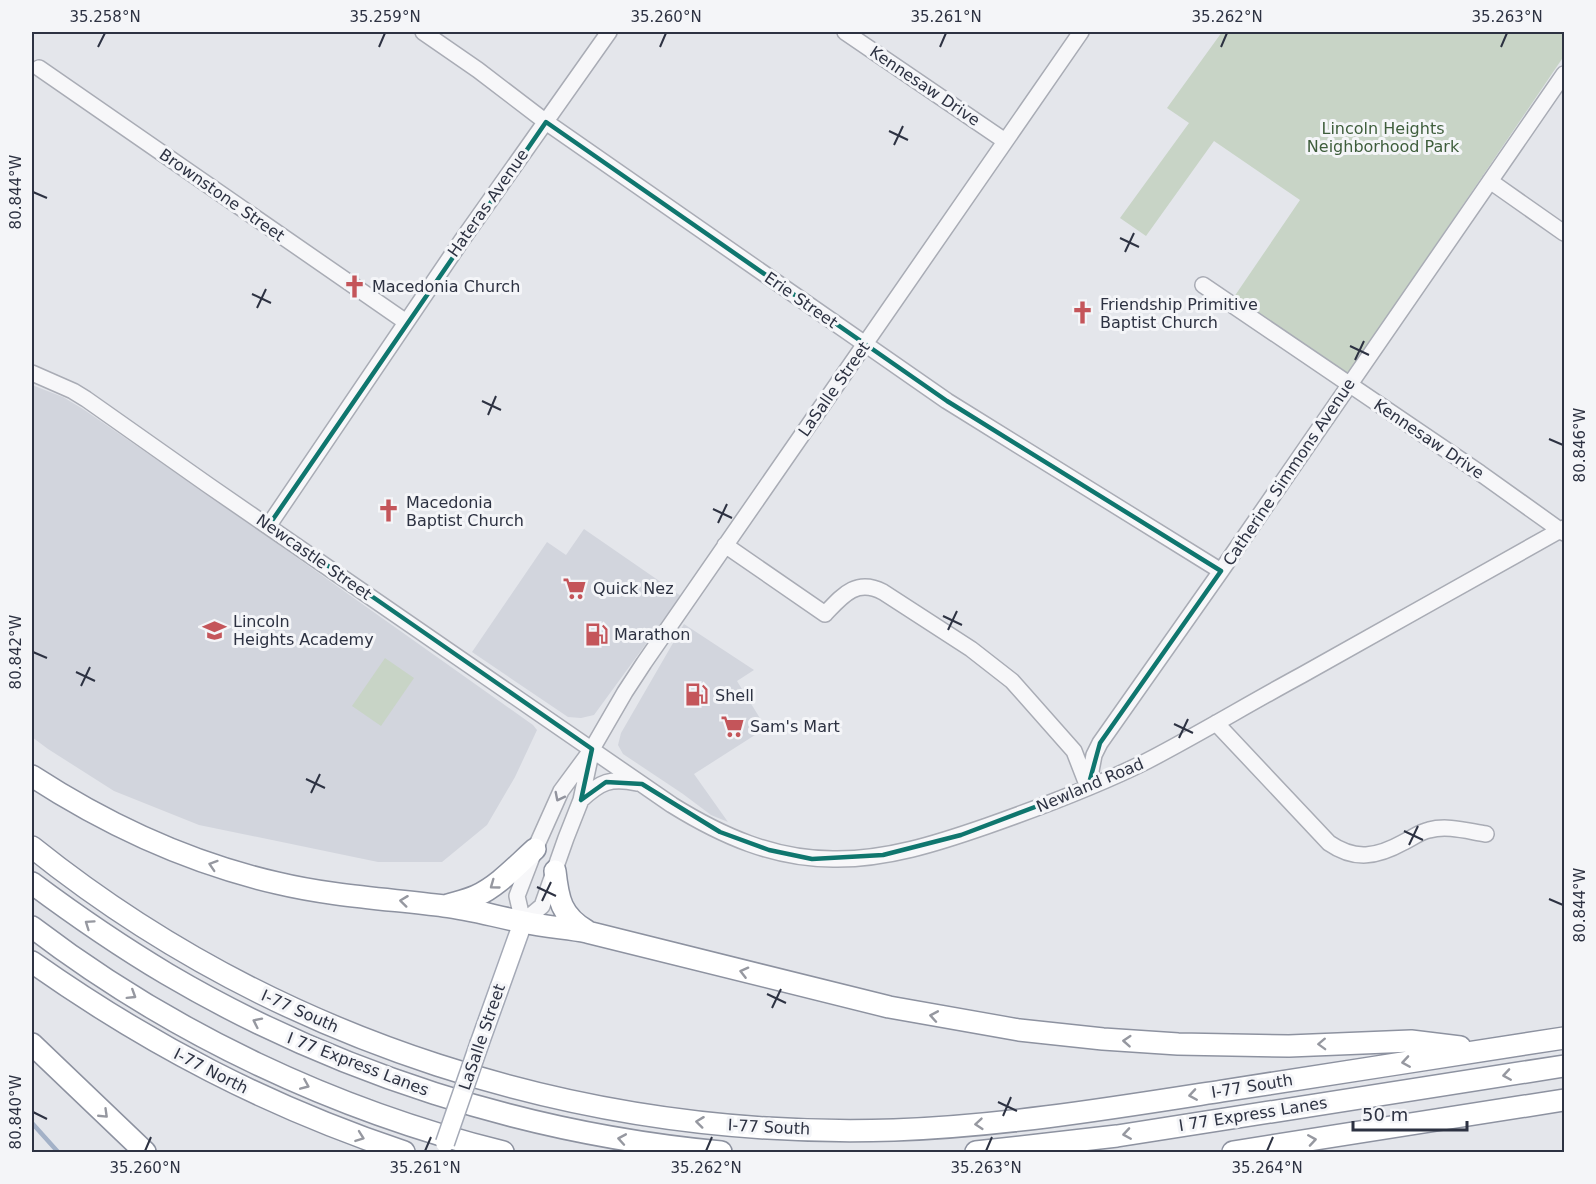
<svg xmlns="http://www.w3.org/2000/svg" width="1596" height="1184" viewBox="0 0 1596 1184" font-family="'DejaVu Sans',sans-serif">
	<style>
		.built { fill: #d2d5dd }
		.green { fill: #c8d4c6 }
		.lines { fill: none; stroke-linecap: round; stroke-linejoin: round }
		.stream { stroke: #a3b1c7; stroke-width: 4.5 }
		.minor-casing { stroke: #a9acb5; stroke-width: 18 }
		.major-casing { stroke: #a4a9b6; stroke-width: 21 }
		.highway-casing { stroke: #8d92a0; stroke-width: 24 }
		.minor { stroke: #f7f7f9; stroke-width: 15 }
		.major { stroke: #fff; stroke-width: 18 }
		.highway { stroke: #fff; stroke-width: 21 }
		.major-bridge-casing { stroke: #a4a9b6; stroke-width: 21; stroke-linecap: butt }
		.major-bridge { stroke: #fff; stroke-width: 18 }
		.oneway { stroke: #92949e }
		.oneway2 { stroke: #9698a0 }
		.marked { fill: none; stroke: #0f766e; stroke-width: 4.5; stroke-linejoin: round }
		.ticks { fill: none; stroke: #2d3242; stroke-width: 2 }
		.labels { text-anchor: middle; dominant-baseline: central; stroke-width: 6; stroke-linejoin: round; paint-order: stroke }
		.street-label { font-size: 16px; fill: #2d3242; stroke: #f4f5f8 }
		.park-label { font-size: 16px; fill: #3e5d3b; stroke: #f4f5f8 }
		.poi-label { font-size: 16px; fill: #2d3242; stroke: #f4f5f8; text-anchor: start }
		.neatline { fill: none; stroke: #2d3242; stroke-width: 2 }
		.ticks-label { font-size: 15px; text-anchor: middle; fill: #2d3242 }
	</style>
	<rect width="100%" height="100%" fill="#e4e6eb"/>
	<path class="built" d="M 32,385 L 63,397 L 83,409 L 214,499 L 533,725 L 537,730 L 515,777 L 487,825 L 442,862 L 378,862 L 199,825 L 114,791 L 48,749 L 32,737 Z
		M 584,529 L 681,596 L 594,715 L 581,718 L 568,717 L 472,652 L 547,542 L 566,555 Z
		M 684,624 L 754,670 L 737,681 L 766,728 L 694,774 L 728,822 L 711,815 L 683,794 L 623,754 L 618,745 L 621,733 Z"/>
	<path class="green" d="M 1222,32 L 1564,32 L 1564,56 L 1348,374 L 1234,297 L 1300,200 L 1214,141 L 1146,236 L 1120,218 L 1189,123 L 1167,108 Z
		M 385,658 L 414,678 L 381,726 L 352,706 Z"/>
	<g class="lines">
		<path class="stream" d="M 32,1123 L 58,1152"/>
		<defs>
			<path id="minor" d="M 423,32 L 478,70 L 546,122 L 947,401 L 1221,571
				M 845,32 L 1005,141
				M 39,68 L 406,322
				M 1490,181 L 1564,233
				M 1203,285 L 1480,473 L 1564,533
				M 32,373 L 73,391 L 86,399 L 208,485 L 672,805 C 722,836 774,859 833,859 C 886,860 938,843 987,826 C 1041,807 1095,787 1147,761 C 1199,734 1250,703 1302,675 C 1389,626 1477,577 1564,528
				M 269,525 L 462,240 L 609,32
				M 725,545 L 825,614 C 842,596 856,578 883,592 L 971,649 L 1012,681 L 1074,751 L 1088,787
				M 1216,723 L 1329,843 C 1355,861 1377,857 1404,842 C 1412,838 1420,832 1429,830 C 1447,825 1467,831 1486,834
				M 592,749 L 581,800 L 566,838 L 542,906 L 523,922 L 517,896 L 535,849 L 561,791 L 592,749 L 625,692 L 644,663 L 1081,32
				M 1088,787 L 1094,755 L 1100,743 L 1221,571 L 1564,74
				M 581,800 C 600,782 611,777 637,783"/>
			<path id="major" d="M 480,1042 L 523,922"/>
			<path id="highway" d="M 32,776 C 106,824 190,863 277,883 C 331,896 388,899 444,906 C 471,909 497,917 524,922 C 545,927 566,928 587,932 L 889,1007 L 1019,1030 L 1103,1039 L 1178,1044 L 1289,1046 L 1411,1041 L 1460,1047
				M 32,847 C 274,1041 584,1140 894,1130 C 1004,1126 1113,1108 1222,1091 C 1336,1073 1450,1056 1564,1038
				M 555,871 C 558,899 561,916 587,931
				M 32,883 C 75,915 120,946 167,974 C 335,1073 527,1134 721,1152
				M 448,905 C 458,902 467,900 476,896 C 498,886 516,866 535,849
				M 32,927 C 171,1033 334,1110 503,1152
				M 32,962 C 150,1045 267,1106 404,1152
				M 32,1044 L 145,1152
				M 976,1152 L 1117,1136 L 1564,1066
				M 1233,1152 L 1564,1100"/>
		</defs>
		<use href="#minor" class="minor-casing"/>
		<use href="#major" class="major-casing"/>
		<use href="#highway" class="highway-casing"/>
		<use href="#minor" class="minor"/>
		<use href="#major" class="major"/>
		<use href="#highway" class="highway"/>
		<defs>
			<path id="major-bridge" d="M 445,1143 L 480,1042"/>
		</defs>
		<use href="#major-bridge" class="major-bridge-casing"/>
		<use href="#major-bridge" class="major-bridge"/>
	</g>
	<defs><path id="oneway-chevron" d="M-2-3.5L2.5 0L-2 3.5" fill="none" stroke-width="1.6" stroke-linecap="round" stroke-linejoin="round" transform="scale(1.5)"/></defs>
	<use class="oneway" href="#oneway-chevron" transform="translate(559 797) rotate(117)"/>
	<g class="oneway2">
		<use href="#oneway-chevron" transform="translate(213 865) rotate(-162)"/>
		<use href="#oneway-chevron" transform="translate(494 885) rotate(144)"/>
		<use href="#oneway-chevron" transform="translate(404 901) rotate(-173)"/>
		<use href="#oneway-chevron" transform="translate(89 924) rotate(-145)"/>
		<use href="#oneway-chevron" transform="translate(744 972) rotate(-166)"/>
		<use href="#oneway-chevron" transform="translate(132 995) rotate(32)"/>
		<use href="#oneway-chevron" transform="translate(934 1016) rotate(-170)"/>
		<use href="#oneway-chevron" transform="translate(257 1022) rotate(-154)"/>
		<use href="#oneway-chevron" transform="translate(1127 1041) rotate(-176)"/>
		<use href="#oneway-chevron" transform="translate(1322 1044) rotate(178)"/>
		<use href="#oneway-chevron" transform="translate(1406 1062) rotate(171)"/>
		<use href="#oneway-chevron" transform="translate(1507 1075) rotate(171)"/>
		<use href="#oneway-chevron" transform="translate(305 1085) rotate(23)"/>
		<use href="#oneway-chevron" transform="translate(1193 1095) rotate(171)"/>
		<use href="#oneway-chevron" transform="translate(104 1114) rotate(44)"/>
		<use href="#oneway-chevron" transform="translate(700 1122) rotate(-173)"/>
		<use href="#oneway-chevron" transform="translate(979 1124) rotate(175)"/>
		<use href="#oneway-chevron" transform="translate(1127 1134) rotate(171)"/>
		<use href="#oneway-chevron" transform="translate(360 1137) rotate(20)"/>
		<use href="#oneway-chevron" transform="translate(622 1139) rotate(-170)"/>
		<use href="#oneway-chevron" transform="translate(1312 1140) rotate(-9)"/>
	</g>
	<path class="marked" d="M 546,122 L 947,401 L 1221,571 L 1100,743 L 1088,787 L 961,835 L 883,855 L 812,859 L 769,850 L 720,832 L 642,784 L 606,782 L 581,800 L 592,749 L 269,525 Z"/>
	<path class="ticks" d="M 98,47 L 105,33M 379,47 L 385,33M 660,47 L 666,33M 940,47 L 946,33M 1221,47 L 1227,33M 1501,47 L 1507,33M 889,131 L 908,140M 894,145 L 903,126M 33,192 L 47,198M 1120,238 L 1139,247M 1125,252 L 1134,233M 252,294 L 271,303M 257,308 L 266,289M 1350,346 L 1369,355M 1355,360 L 1364,341M 482,401 L 501,410M 488,415 L 496,396M 1549,439 L 1563,445M 713,509 L 732,518M 718,523 L 727,504M 943,616 L 962,625M 948,630 L 957,611M 33,652 L 47,658M 76,672 L 95,681M 81,686 L 90,667M 1174,724 L 1193,733M 1179,738 L 1188,719M 306,779 L 325,788M 311,793 L 320,774M 1404,831 L 1423,840M 1409,845 L 1418,826M 537,887 L 556,896M 1549,899 L 1563,905M 542,901 L 551,882M 767,994 L 786,1003M 772,1008 L 781,989M 998,1102 L 1017,1111M 33,1112 L 47,1119M 1003,1116 L 1011,1097M 145,1151 L 151,1137M 425,1151 L 431,1137M 706,1151 L 712,1137M 986,1151 L 992,1137M 1267,1151 L 1273,1137"/>
	<defs>
		<symbol id="church-bare" viewBox="-9 -9 18 18"><path d="M-1.2-6h2.4v3.5h3.3v2.4h-3.3V6h-2.4V-.1h-3.3v-2.4h3.3Z" fill="#c4555a" stroke="#f4f5f8" stroke-width="2.5" paint-order="stroke"/></symbol>
		<symbol id="supermarket-bare" viewBox="-9 -9 18 18"><path d="M-6-5.5h2.5l.6 2H6L4.5 2H-2.5L-4.4-4H-6ZM-1.5 3.2a1.3 1.3 0 1 0 .1 0ZM3 3.2a1.3 1.3 0 1 0 .1 0Z" fill="#c4555a" stroke="#f4f5f8" stroke-width="2.5" paint-order="stroke"/></symbol>
		<symbol id="school-bare" viewBox="-9 -9 18 18"><path d="M0-5L7-2L0 1L-7-2ZM-4 1L0 2.5L4 1V4Q0 6-4 4Z" fill="#c4555a" stroke="#f4f5f8" stroke-width="2.5" paint-order="stroke"/></symbol>
		<symbol id="fuel-bare" viewBox="-9 -9 18 18"><path d="M-5.5-6h7V0h2V4h1.3V-2.5L3-4.5l.8-.8L6-3V5H2.5V1h-1V6h-7ZM-4.2-4.7v3.2H.2V-4.7Z" fill="#c4555a" stroke="#f4f5f8" stroke-width="2.5" paint-order="stroke"/></symbol>
	</defs>
	<g fill-rule="evenodd">
		<use href="#church-bare" x="338" y="270" width="33" height="33"/>
		<use href="#church-bare" x="1066" y="296" width="33" height="33"/>
		<use href="#church-bare" x="372" y="494" width="33" height="33"/>
		<use href="#supermarket-bare" x="558" y="572" width="33" height="33"/>
		<use href="#school-bare" x="198" y="614" width="33" height="33"/>
		<use href="#fuel-bare" x="580" y="618" width="33" height="33"/>
		<use href="#fuel-bare" x="680" y="678" width="33" height="33"/>
		<use href="#supermarket-bare" x="716" y="710" width="33" height="33"/>
	</g>
	<g class="labels">
		<g class="street-label">
			<text transform="translate(925 86) rotate(34)">Kennesaw Drive</text>
			<text transform="translate(222 195) rotate(35)">Brownstone Street</text>
			<text transform="translate(488 203) rotate(-55)">Hateras Avenue</text>
			<text transform="translate(801 300) rotate(35)">Erie Street</text>
			<text transform="translate(834 389) rotate(-55)">LaSalle Street</text>
			<text transform="translate(1429 439) rotate(34)">Kennesaw Drive</text>
			<text transform="translate(1289 472) rotate(-56)">Catherine Simmons Avenue</text>
			<text transform="translate(314 557) rotate(35)">Newcastle Street</text>
			<text transform="translate(1090 785) rotate(-23)">Newland Road</text>
			<text transform="translate(300 1011) rotate(24)">I-77 South</text>
			<text transform="translate(482 1037) rotate(-71)">LaSalle Street</text>
			<text transform="translate(358 1064) rotate(21)">I 77 Express Lanes</text>
			<text transform="translate(211 1071) rotate(27)">I-77 North</text>
			<text transform="translate(1252 1086) rotate(-9)">I-77 South</text>
			<text transform="translate(1253 1114) rotate(-9)">I 77 Express Lanes</text>
			<text transform="translate(769 1127) rotate(3)">I-77 South</text>
		</g>
		<g class="park-label">
			<text x="1383" y="128">Lincoln Heights<tspan x="1383" dy="18">Neighborhood Park</tspan></text>
		</g>
		<g class="poi-label">
			<text x="372" y="286">Macedonia Church</text>
			<text x="1100" y="304">Friendship Primitive<tspan x="1100" dy="18">Baptist Church</tspan></text>
			<text x="406" y="502">Macedonia<tspan x="406" dy="18">Baptist Church</tspan></text>
			<text x="593" y="588">Quick Nez</text>
			<text x="233" y="621">Lincoln<tspan x="233" dy="18">Heights Academy</tspan></text>
			<text x="614" y="634">Marathon</text>
			<text x="715" y="695">Shell</text>
			<text x="750" y="726">Sam's Mart</text>
		</g>
	</g>
	<rect width="1596" height="1184" fill="none" stroke="#f4f5f8" stroke-width="66"/>
	<path d="M1353 1121v9h114v-9" fill="none" stroke="#2d3242" stroke-width="3"/>
	<text x="1362" y="1121" font-size="18" fill="#2d3242" stroke="#f4f5f8" stroke-width="4.5" paint-order="stroke">50 m</text>
	<rect x="33" y="33" width="1530" height="1118" class="neatline"/>
	<g class="ticks-label">
		<text x="105" y="22">35.258°N</text>
		<text x="385" y="22">35.259°N</text>
		<text x="666" y="22">35.260°N</text>
		<text x="946" y="22">35.261°N</text>
		<text x="1227" y="22">35.262°N</text>
		<text x="1507" y="22">35.263°N</text>
		<text transform="translate(16 192) rotate(-90)" y="5">80.844°W</text>
		<text transform="translate(1580 445) rotate(-90)" y="5">80.846°W</text>
		<text transform="translate(16 652) rotate(-90)" y="5">80.842°W</text>
		<text transform="translate(1580 905) rotate(-90)" y="5">80.844°W</text>
		<text transform="translate(16 1112) rotate(-90)" y="5">80.840°W</text>
		<text x="145" y="1173">35.260°N</text>
		<text x="425" y="1173">35.261°N</text>
		<text x="706" y="1173">35.262°N</text>
		<text x="986" y="1173">35.263°N</text>
		<text x="1267" y="1173">35.264°N</text>
	</g>
</svg>
